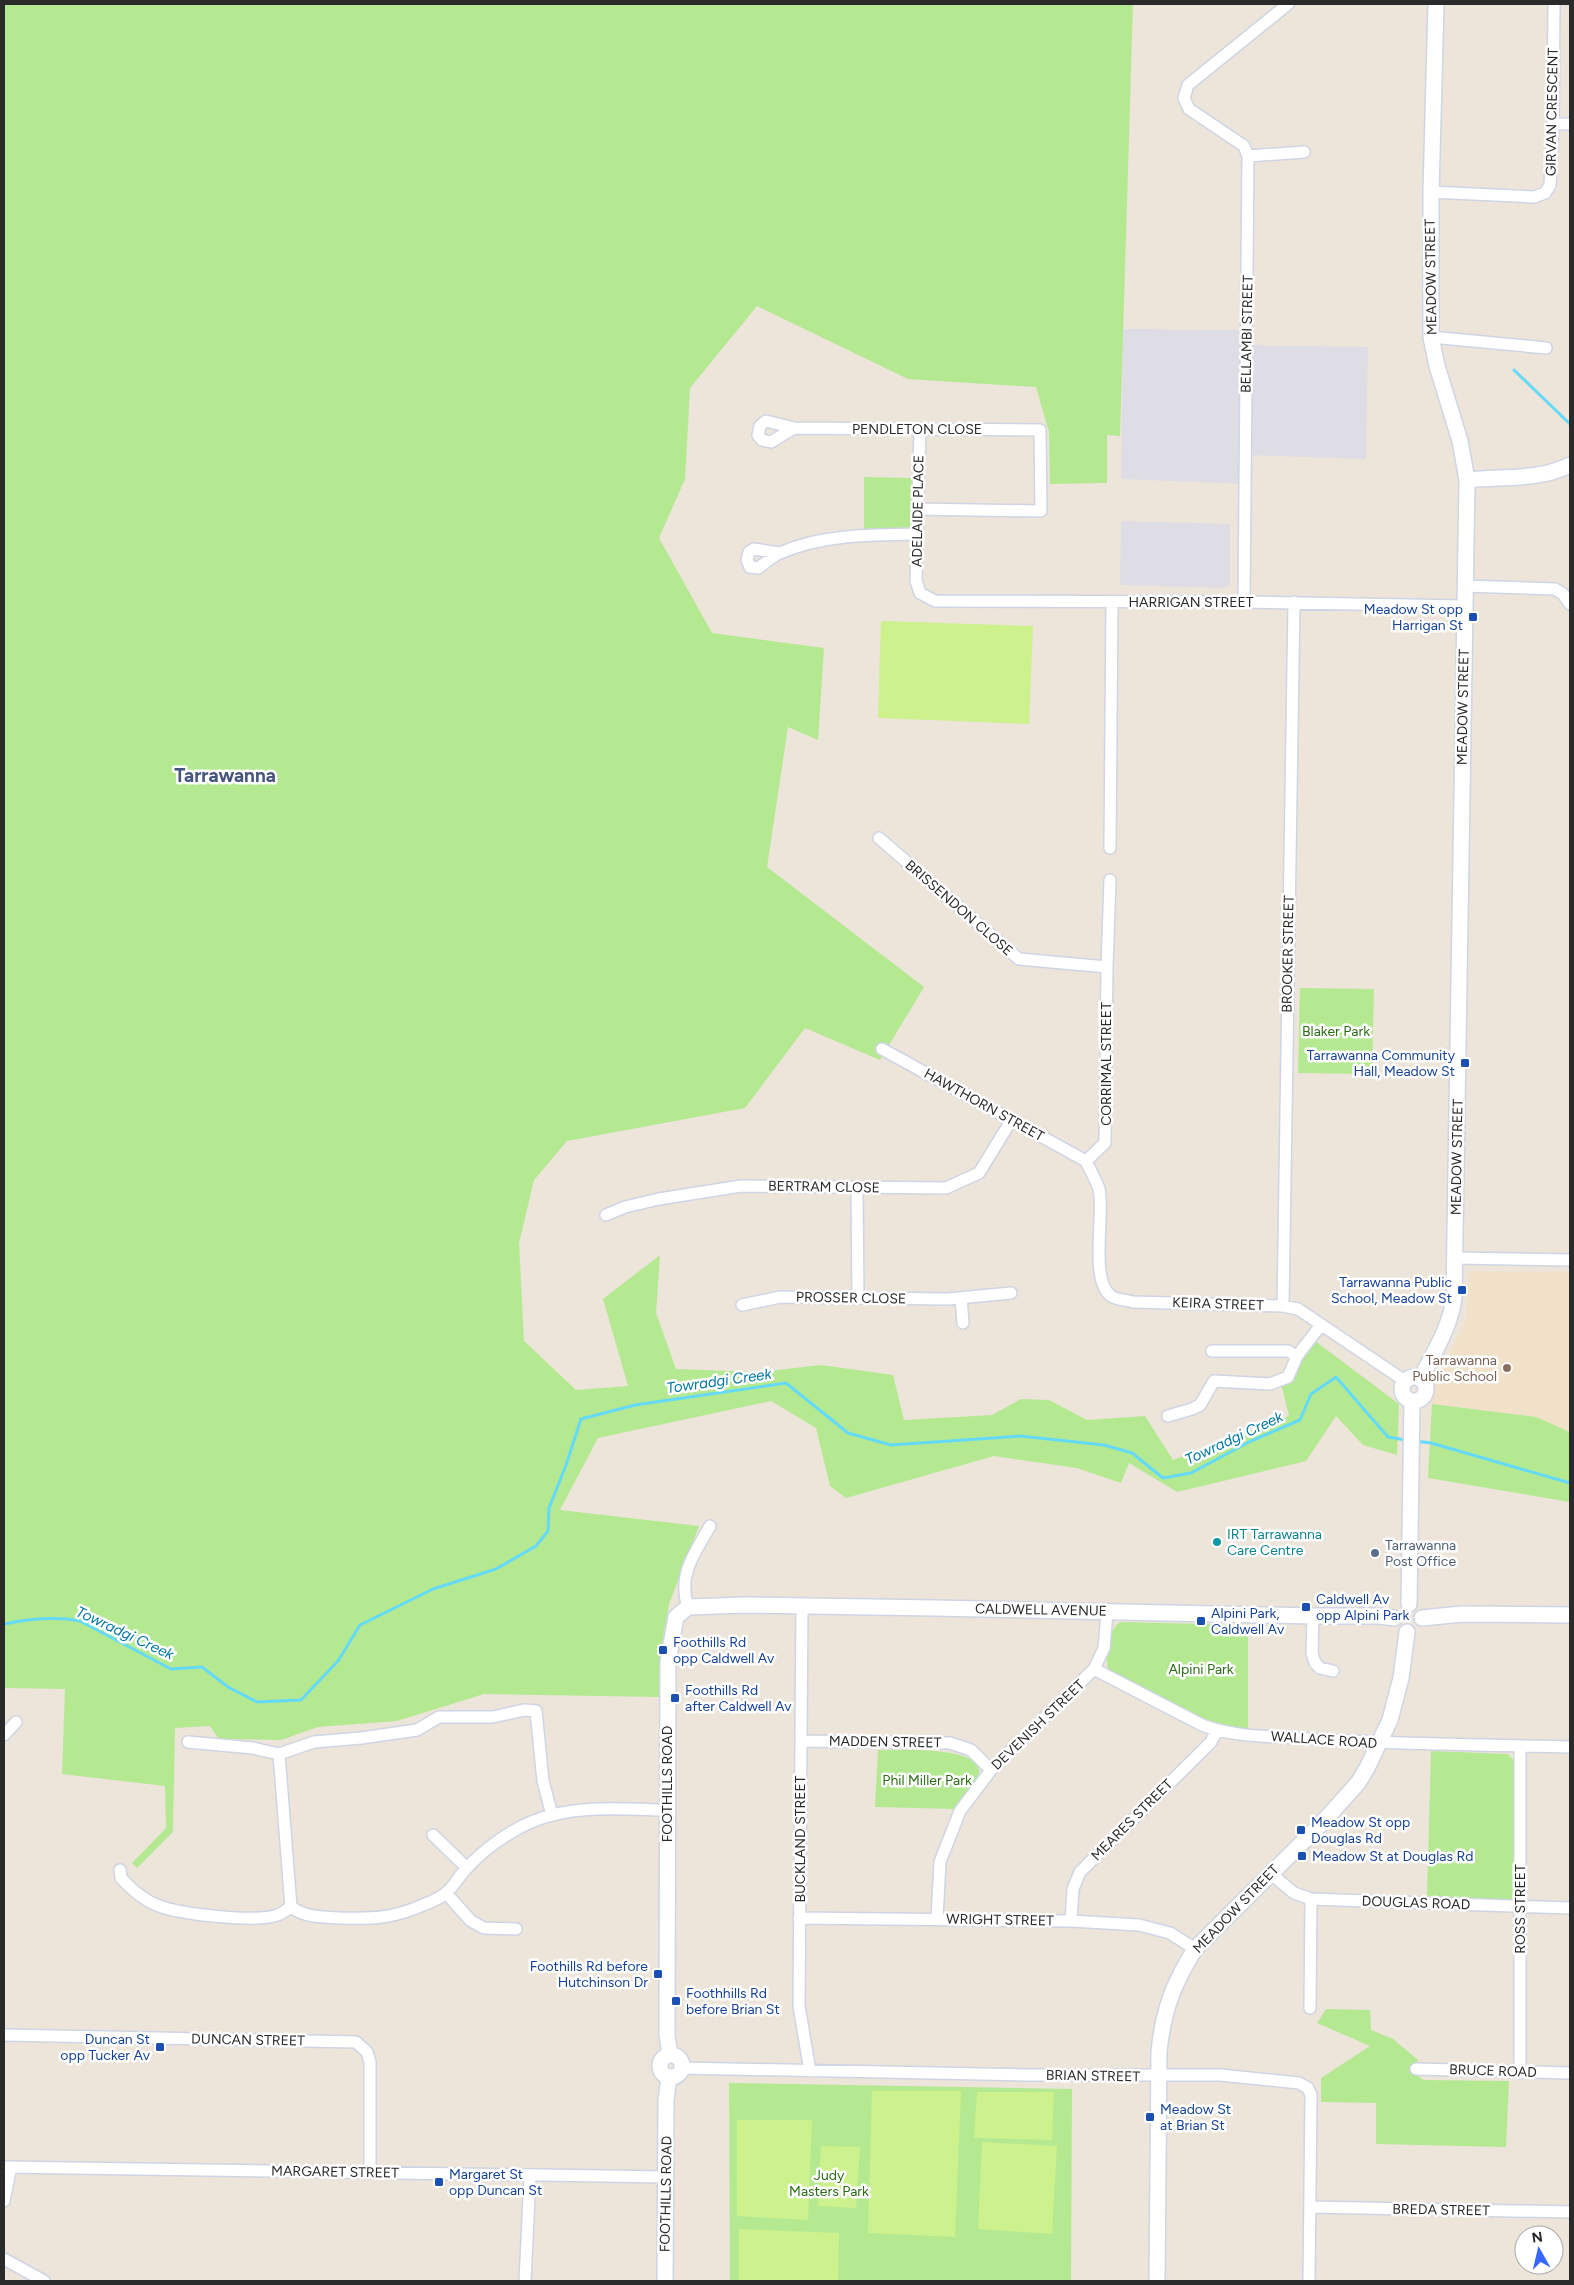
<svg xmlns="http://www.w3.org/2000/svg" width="1574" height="2285" viewBox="0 0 1574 2285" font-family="Figtree,sans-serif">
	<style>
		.industrial { fill: #dedce5 }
		.education { fill: #f0e1c8 }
		.green { fill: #b4e992 }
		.pitch { fill: #ccf18d }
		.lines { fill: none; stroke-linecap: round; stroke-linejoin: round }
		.stream { stroke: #64daf8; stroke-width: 3 }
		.street-casing { stroke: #cfd5e4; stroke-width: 14 }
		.secondary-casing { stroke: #cfd5e4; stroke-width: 18 }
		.street { stroke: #fff; stroke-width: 11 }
		.secondary { stroke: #fff; stroke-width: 15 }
		.transit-dot { fill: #1a4fb4; stroke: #fff; stroke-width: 2 }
		.education-dot { fill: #8d6e63; stroke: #fff; stroke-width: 2 }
		.culture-dot { fill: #0f9aa8; stroke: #fff; stroke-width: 2 }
		.service-dot { fill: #5c6f8a; stroke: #fff; stroke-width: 2 }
		.labels { text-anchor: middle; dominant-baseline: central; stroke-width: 5; stroke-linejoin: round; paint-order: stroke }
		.street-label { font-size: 14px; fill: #2a2a2a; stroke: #fff }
		.transit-label { font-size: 14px; fill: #164399; stroke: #fff; text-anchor: start }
		.park-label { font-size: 14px; fill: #2b6d14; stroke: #fff }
		.education-label { font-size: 14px; fill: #785e54; stroke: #fff; text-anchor: end }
		.culture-label { font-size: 14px; fill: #0d838f; stroke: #fff; text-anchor: start }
		.service-label { font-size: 14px; fill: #4e5e75; stroke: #fff; text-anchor: start }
		.water-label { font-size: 15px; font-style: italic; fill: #0277a5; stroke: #fff }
		.district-label { font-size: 19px; font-weight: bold; fill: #46547e; stroke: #fff }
	</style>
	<rect width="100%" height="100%" fill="#ede4da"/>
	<path class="industrial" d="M 1123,329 L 1247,330 L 1247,345 L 1368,347 L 1366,459 L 1246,455 L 1245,484 L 1121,479 Z
		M 1121,521 L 1230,524 L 1230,584 L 1225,588 L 1120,585 Z"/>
	<path class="education" d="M 1471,1271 L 1570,1272 L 1570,1432 L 1536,1417 L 1432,1404 L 1436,1385 L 1467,1316 L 1468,1275 Z"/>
	<path class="green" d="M 4,4 L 1133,4 L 1120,436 L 1107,435 L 1107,483 L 1050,484 L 1049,432 L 1036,387 L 908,379 L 757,306 L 690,388 L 685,479 L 659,538 L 712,633 L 824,648 L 818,740 L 788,727 L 767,867 L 924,987 L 880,1060 L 805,1028 L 745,1108 L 567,1141 L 534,1180 L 519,1243 L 524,1341 L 576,1390 L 628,1386 L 603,1299 L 660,1255 L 656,1313 L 676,1369 L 760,1372 L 821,1365 L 893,1375 L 904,1420 L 992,1415 L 1021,1399 L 1049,1400 L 1087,1420 L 1145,1416 L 1173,1460 L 1289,1416 L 1281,1383 L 1311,1338 L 1399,1404 L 1397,1455 L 1363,1445 L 1336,1416 L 1306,1461 L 1177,1492 L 1129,1463 L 1121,1483 L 1077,1468 L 994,1456 L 846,1498 L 830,1486 L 816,1428 L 771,1401 L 598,1438 L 560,1510 L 699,1526 L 669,1604 L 661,1649 L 659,1697 L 484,1694 L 397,1721 L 318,1727 L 281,1740 L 219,1739 L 210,1726 L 175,1728 L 173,1832 L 137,1868 L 132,1863 L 166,1828 L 165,1786 L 62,1774 L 65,1689 L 4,1688 Z
		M 864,477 L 914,478 L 913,526 L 906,531 L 864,530 Z
		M 1300,988 L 1374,989 L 1372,1074 L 1298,1073 Z
		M 1432,1404 L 1536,1417 L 1570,1432 L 1570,1502 L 1428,1478 Z
		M 1121,1622 L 1248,1625 L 1248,1730 C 1198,1723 1155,1696 1110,1673 C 1103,1662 1108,1627 1121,1622 Z
		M 878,1750 C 898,1751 975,1745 979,1770 C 981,1779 962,1801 956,1809 L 875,1807 Z
		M 1431,1751 L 1508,1754 L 1516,1763 L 1514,1901 L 1427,1897 Z
		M 1326,2009 L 1370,2010 L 1371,2030 L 1393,2039 L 1418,2060 L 1416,2069 L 1420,2078 L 1424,2080 L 1509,2081 L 1506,2147 L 1376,2144 L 1376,2103 L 1321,2102 L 1321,2078 L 1370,2046 L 1317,2023 Z
		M 729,2083 L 1072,2089 L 1071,2281 L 730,2281 Z"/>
	<path class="pitch" d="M 881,621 L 1033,626 L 1029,724 L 878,718 Z
		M 872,2091 L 961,2091 L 955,2237 L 868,2233 Z
		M 977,2092 L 1054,2092 L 1052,2140 L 974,2138 Z
		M 737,2120 L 812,2120 L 808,2220 L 737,2216 Z
		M 982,2142 L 1057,2146 L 1052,2234 L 978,2229 Z
		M 821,2146 L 860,2147 L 856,2208 L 818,2206 Z
		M 739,2229 L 839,2233 L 838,2281 L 739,2281 Z"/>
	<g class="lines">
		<path class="stream" d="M 1514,370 L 1570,424
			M 1415,1441 L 1431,1443 L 1570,1483
			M 4,1624 C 29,1619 54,1616 80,1621 L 171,1669 L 202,1667 L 228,1687 L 257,1702 L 301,1700 L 338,1661 L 360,1625 L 433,1589 L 496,1569 L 536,1546 L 548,1531 L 549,1508 L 566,1465 L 581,1419 L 635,1405 L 786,1383 L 848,1433 L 891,1445 L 1020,1436 L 1104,1445 L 1132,1453 L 1163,1478 L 1191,1473 L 1249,1442 L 1300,1420 L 1311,1394 L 1336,1377 L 1388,1437 L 1406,1440"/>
		<defs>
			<path id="street" d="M 1553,124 L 1570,124
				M 1248,156 L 1304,152
				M 1431,192 L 1534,197 L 1545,193 L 1550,185 L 1553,124 L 1554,4
				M 1431,337 L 1546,348
				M 794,428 L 766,421 L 760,426 L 758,435 L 762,440 L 771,442 L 794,428 L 1040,430 L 1041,511 L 917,509
				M 920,428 L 916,581 L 920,593 L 935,601 L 1244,602 L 1464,606
				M 779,553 L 754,549 L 749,552 L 747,560 L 750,567 L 758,568 C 765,563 773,556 780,553 C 823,534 871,535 917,534
				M 1464,586 L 1555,589 L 1563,594 L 1570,604
				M 1244,602 L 1248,156 L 1244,146 L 1189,109 L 1184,98 L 1188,85 L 1288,4
				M 879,838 L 1019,959 L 1107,967
				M 1110,848 L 1112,602
				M 1110,880 L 1107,967 L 1105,1143 L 1086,1161 C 1090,1170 1096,1180 1099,1189 C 1105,1213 1089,1280 1111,1296 C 1117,1300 1126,1300 1133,1302 L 1283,1306 L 1298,1309 L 1405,1381
				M 882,1049 L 1086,1161
				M 857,1187 L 858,1298
				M 606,1215 L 625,1207 L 659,1199 L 741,1186 L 946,1188 L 979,1173 L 1012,1119
				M 1455,1258 L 1570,1260
				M 961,1298 L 963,1323
				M 742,1305 L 780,1297 L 948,1299 L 1011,1293
				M 1283,1306 L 1294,602
				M 1212,1351 L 1288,1351 L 1297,1356
				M 1168,1416 L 1192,1409 L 1200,1405 L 1214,1381 L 1270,1384 L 1288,1377 L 1297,1356 L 1321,1325
				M 802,1606 L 799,2006 L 810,2071
				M 688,1607 C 677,1575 695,1553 710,1526
				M 1313,1616 L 1312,1653 L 1315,1663 L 1320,1668 L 1333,1671
				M 1094,1669 L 1202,1725 C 1236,1738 1274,1736 1311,1739 C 1397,1744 1484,1745 1570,1747
				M 4,1735 L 16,1722
				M 801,1741 L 950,1743 L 971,1750 L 991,1770
				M 188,1742 L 253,1748 L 279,1754
				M 279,1754 L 291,1907 C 306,1918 324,1917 342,1918 C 373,1919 394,1918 423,1905 C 431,1902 441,1898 447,1892 C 454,1886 459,1876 466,1869 C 483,1850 508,1832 531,1822 C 573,1804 621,1809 666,1810
				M 279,1754 L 314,1742 L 361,1738 L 417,1730 L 439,1717 L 493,1717 L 524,1710 L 536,1711 L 543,1781 L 552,1815
				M 433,1835 L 467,1868
				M 120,1870 L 121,1878 C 132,1890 146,1902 162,1907 C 183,1914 257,1923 277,1915 C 282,1914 286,1910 291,1907
				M 1270,1873 L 1294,1893 L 1311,1899 L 1570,1908
				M 446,1893 L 471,1921 L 484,1928 L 516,1929
				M 799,1918 L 1071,1921 L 1139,1925 L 1170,1933 L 1195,1949
				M 937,1919 L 940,1862 L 960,1811 L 991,1770 L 1094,1669 L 1104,1648 L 1107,1612
				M 1071,1921 L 1073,1889 L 1080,1872 L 1211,1742 L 1217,1730
				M 1310,2008 L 1311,1899
				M 4,2035 L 356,2042 L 367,2052 L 370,2062 L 370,2172
				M 682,2068 L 1027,2075 L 1220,2075 L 1299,2083 L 1308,2088 L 1311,2095 L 1309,2281
				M 1416,2069 L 1570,2073
				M 1520,2073 L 1520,1746
				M 4,2167 L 667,2177
				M 4,2201 L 11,2167
				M 1311,2207 L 1570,2212
				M 4,2259 L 44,2281
				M 525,2281 L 530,2176"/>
			<path id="secondary" d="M 1467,480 C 1502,476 1538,481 1570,465
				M1402 1389a12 12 0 1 1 24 0a12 12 0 1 1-24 0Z
				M 1421,1378 C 1434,1352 1451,1326 1454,1297 L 1467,480 L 1460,441 L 1437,366 L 1431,337 L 1431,192 L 1436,4
				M 1409,1604 L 1412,1401
				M 1422,1618 L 1462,1614 L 1570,1615
				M 670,2055 L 667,2035 L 668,1661 L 676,1617 L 688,1607 L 745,1605 L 935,1608 L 1313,1616 L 1380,1616 L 1394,1618
				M660 2066a11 11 0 1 1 22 0a11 11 0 1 1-22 0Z
				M 665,2281 L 666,2100 L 669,2077
				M 1157,2281 L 1159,2052 C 1163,2011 1173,1984 1195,1949 L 1321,1824 L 1358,1783 L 1367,1768 L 1390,1720 L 1401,1678 L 1407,1632"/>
		</defs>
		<use href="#street" class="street-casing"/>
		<use href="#secondary" class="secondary-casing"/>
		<use href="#street" class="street"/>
		<use href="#secondary" class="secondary"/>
	</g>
	<g class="transit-dot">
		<rect x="1468" y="612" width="10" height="10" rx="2.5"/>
		<rect x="1460" y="1058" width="10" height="10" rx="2.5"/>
		<rect x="1457" y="1285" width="10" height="10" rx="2.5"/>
		<rect x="1301" y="1602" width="10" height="10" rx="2.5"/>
		<rect x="1196" y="1616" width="10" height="10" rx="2.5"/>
		<rect x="658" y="1645" width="10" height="10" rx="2.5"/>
		<rect x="670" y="1693" width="10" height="10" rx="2.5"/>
		<rect x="1296" y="1825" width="10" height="10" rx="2.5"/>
		<rect x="1297" y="1851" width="10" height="10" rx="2.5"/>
		<rect x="653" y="1969" width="10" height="10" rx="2.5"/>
		<rect x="671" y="1996" width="10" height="10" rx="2.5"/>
		<rect x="155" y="2042" width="10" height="10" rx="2.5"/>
		<rect x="1145" y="2112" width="10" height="10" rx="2.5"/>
		<rect x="434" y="2177" width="10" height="10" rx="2.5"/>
	</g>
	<circle class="education-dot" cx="1507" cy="1368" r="5"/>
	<circle class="culture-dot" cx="1217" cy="1542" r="5"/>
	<circle class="service-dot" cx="1375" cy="1553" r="5"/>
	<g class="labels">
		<g class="street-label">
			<text transform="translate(1552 112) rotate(-89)">GIRVAN CRESCENT</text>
			<text transform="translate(1431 277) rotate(-91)">MEADOW STREET</text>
			<text transform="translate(1247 334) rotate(-89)">BELLAMBI STREET</text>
			<text x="917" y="429">PENDLETON CLOSE</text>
			<text transform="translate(918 511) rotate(-89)">ADELAIDE PLACE</text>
			<text x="1191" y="602">HARRIGAN STREET</text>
			<text transform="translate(1463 707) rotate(-89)">MEADOW STREET</text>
			<text transform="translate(959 908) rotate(41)">BRISSENDON CLOSE</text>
			<text transform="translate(1288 954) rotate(-89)">BROOKER STREET</text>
			<text transform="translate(1106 1064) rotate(-90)">CORRIMAL STREET</text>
			<text transform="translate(984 1105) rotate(29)">HAWTHORN STREET</text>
			<text transform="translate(1457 1157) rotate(-89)">MEADOW STREET</text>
			<text transform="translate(824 1187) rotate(1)">BERTRAM CLOSE</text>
			<text transform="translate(851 1298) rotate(1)">PROSSER CLOSE</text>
			<text transform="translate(1218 1304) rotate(2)">KEIRA STREET</text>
			<text transform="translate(1041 1610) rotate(1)">CALDWELL AVENUE</text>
			<text transform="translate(1038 1725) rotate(-44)">DEVENISH STREET</text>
			<text transform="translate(1324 1740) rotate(4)">WALLACE ROAD</text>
			<text transform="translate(885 1742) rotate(1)">MADDEN STREET</text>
			<text transform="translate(667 1784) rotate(-90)">FOOTHILLS ROAD</text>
			<text transform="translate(1132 1820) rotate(-45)">MEARES STREET</text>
			<text transform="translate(800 1839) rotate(-90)">BUCKLAND STREET</text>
			<text transform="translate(1416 1903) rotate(2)">DOUGLAS ROAD</text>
			<text transform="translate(1236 1909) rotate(-46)">MEADOW STREET</text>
			<text transform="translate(1520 1909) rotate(-90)">ROSS STREET</text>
			<text transform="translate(1000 1920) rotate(1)">WRIGHT STREET</text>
			<text transform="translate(248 2040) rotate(1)">DUNCAN STREET</text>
			<text transform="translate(1493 2071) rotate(2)">BRUCE ROAD</text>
			<text transform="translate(1093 2076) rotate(1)">BRIAN STREET</text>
			<text transform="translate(335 2172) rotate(1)">MARGARET STREET</text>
			<text transform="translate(666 2194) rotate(-89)">FOOTHILLS ROAD</text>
			<text transform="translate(1441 2210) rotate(1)">BREDA STREET</text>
		</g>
		<g class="transit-label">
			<text x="1463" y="609" text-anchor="end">Meadow St opp<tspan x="1463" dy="16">Harrigan St</tspan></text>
			<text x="1455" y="1055" text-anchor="end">Tarrawanna Community<tspan x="1455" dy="16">Hall, Meadow St</tspan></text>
			<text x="1452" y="1282" text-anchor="end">Tarrawanna Public<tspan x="1452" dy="16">School, Meadow St</tspan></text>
			<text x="1316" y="1599">Caldwell Av<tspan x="1316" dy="16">opp Alpini Park</tspan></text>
			<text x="1211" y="1613">Alpini Park,<tspan x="1211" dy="16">Caldwell Av</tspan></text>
			<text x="673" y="1642">Foothills Rd<tspan x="673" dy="16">opp Caldwell Av</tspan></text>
			<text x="685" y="1690">Foothills Rd<tspan x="685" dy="16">after Caldwell Av</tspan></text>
			<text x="1311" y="1822">Meadow St opp<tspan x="1311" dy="16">Douglas Rd</tspan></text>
			<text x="1312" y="1856">Meadow St at Douglas Rd</text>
			<text x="648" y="1966" text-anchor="end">Foothills Rd before<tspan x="648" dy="16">Hutchinson Dr</tspan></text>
			<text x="686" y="1993">Foothhills Rd<tspan x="686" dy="16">before Brian St</tspan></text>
			<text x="150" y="2039" text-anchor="end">Duncan St<tspan x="150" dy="16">opp Tucker Av</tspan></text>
			<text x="1160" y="2109">Meadow St<tspan x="1160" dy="16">at Brian St</tspan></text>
			<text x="449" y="2174">Margaret St<tspan x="449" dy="16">opp Duncan St</tspan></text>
		</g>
		<g class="park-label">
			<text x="1336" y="1031">Blaker Park</text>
			<text x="1201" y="1669">Alpini Park</text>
			<text x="927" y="1780">Phil Miller Park</text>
			<text x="829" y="2175">Judy<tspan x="829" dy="16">Masters Park</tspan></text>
		</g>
		<g class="education-label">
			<text x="1497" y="1360">Tarrawanna<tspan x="1497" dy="16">Public School</tspan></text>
		</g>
		<g class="culture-label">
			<text x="1227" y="1534">IRT Tarrawanna<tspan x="1227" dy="16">Care Centre</tspan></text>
		</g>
		<g class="service-label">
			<text x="1385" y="1545">Tarrawanna<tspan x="1385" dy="16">Post Office</tspan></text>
		</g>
		<g class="water-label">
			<text transform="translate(719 1381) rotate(-8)">Towradgi Creek</text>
			<text transform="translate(1234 1438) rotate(-25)">Towradgi Creek</text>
			<text transform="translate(125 1633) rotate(25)">Towradgi Creek</text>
		</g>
		<g class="district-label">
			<text x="225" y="775">Tarrawanna</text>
		</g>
	</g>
	<rect width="1574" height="2285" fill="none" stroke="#2a2a2a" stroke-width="10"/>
	<g transform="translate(1539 2250) rotate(352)"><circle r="24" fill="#ffffff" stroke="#aaaaaa"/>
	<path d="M0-4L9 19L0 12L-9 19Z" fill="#3667ff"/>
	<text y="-8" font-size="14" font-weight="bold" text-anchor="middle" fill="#2a2a2a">N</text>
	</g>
</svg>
